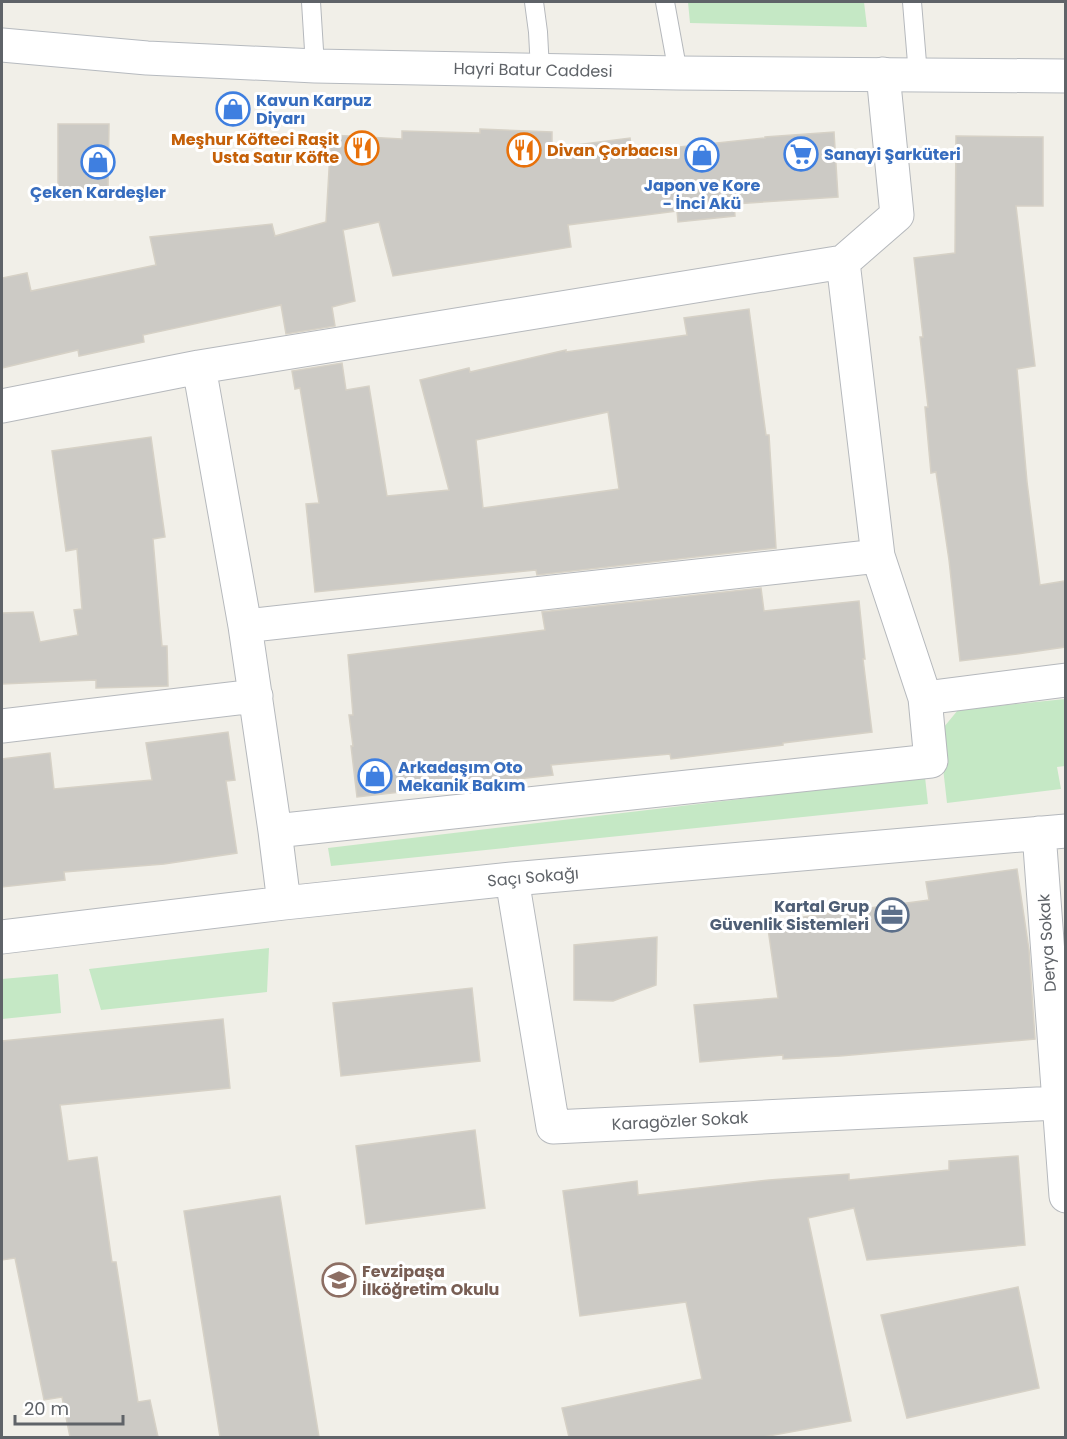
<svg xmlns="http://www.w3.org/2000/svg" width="1067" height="1439" viewBox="0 0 1067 1439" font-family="Poppins,sans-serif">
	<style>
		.green { fill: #c5e8c5 }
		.building { fill: #cccac5; stroke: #d6d1c6; stroke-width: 1.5; fill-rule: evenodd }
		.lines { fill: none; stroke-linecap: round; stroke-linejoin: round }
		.service-casing { stroke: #b5b8bc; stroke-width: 20 }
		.minor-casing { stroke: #b5b8bc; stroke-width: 35 }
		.secondary-casing { stroke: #b6babf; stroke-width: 35 }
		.service { stroke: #fff; stroke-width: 18 }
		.minor { stroke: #fff; stroke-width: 33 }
		.secondary { stroke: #fff; stroke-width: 33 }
		.labels { text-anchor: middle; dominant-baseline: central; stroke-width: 6; stroke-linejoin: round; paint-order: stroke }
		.street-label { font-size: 16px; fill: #5f6368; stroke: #fff }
		.shop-label { font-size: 16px; font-weight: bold; fill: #366cbe; stroke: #fff; text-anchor: start }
		.food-label { font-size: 16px; font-weight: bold; fill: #c56008; stroke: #fff; text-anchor: end }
		.service-label { font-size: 16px; font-weight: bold; fill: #4e5e75; stroke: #fff; text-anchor: end }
		.education-label { font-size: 16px; font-weight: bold; fill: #785e54; stroke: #fff; text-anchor: start }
	</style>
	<rect width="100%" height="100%" fill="#f1efe8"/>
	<path class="green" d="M 688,2 L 864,2 L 867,27 L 690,23 Z
		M 1065,699 L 1065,766 L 1057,767 L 1061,789 L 947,803 L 939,733 L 958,710 Z
		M 925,777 L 928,804 L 331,866 L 328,848 Z
		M 269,948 L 267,992 L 101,1010 L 89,969 Z
		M 58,974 L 61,1013 L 2,1019 L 2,979 Z"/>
	<path class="building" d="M 58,124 L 109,124 L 108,189 L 58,189 Z
		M 480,129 L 552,132 L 552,148 L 630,138 L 632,152 L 765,138 L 765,137 L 834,132 L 838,197 L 734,204 L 735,216 L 678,222 L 677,211 L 568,225 L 571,247 L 393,276 L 379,222 L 343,230 L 355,301 L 332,307 L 335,326 L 286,334 L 281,305 L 143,335 L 144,342 L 79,356 L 78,350 L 2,368 L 2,278 L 27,273 L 31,291 L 156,265 L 150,237 L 272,224 L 275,236 L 326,222 L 331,135 L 402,139 L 402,131 L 480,133 Z
		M 956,136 L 1043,137 L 1043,206 L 1016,206 L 1035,366 L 1017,369 L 1027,482 L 1040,585 L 1065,581 L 1065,647 L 1017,654 L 960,661 L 949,560 L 936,472 L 931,473 L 925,407 L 928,407 L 920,337 L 923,337 L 914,258 L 955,253 Z
		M 749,309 L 766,435 L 769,435 L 776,548 L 537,575 L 536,570 L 315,592 L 306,504 L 319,503 L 300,388 L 295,389 L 292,371 L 342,363 L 346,390 L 369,386 L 387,496 L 449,490 L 420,380 L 469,368 L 470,372 L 566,350 L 566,352 L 687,335 L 684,318 ZM 608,412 L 619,489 L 483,508 L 476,440 Z
		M 151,437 L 165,537 L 153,539 L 162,646 L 167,646 L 168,686 L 96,688 L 96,680 L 2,684 L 2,613 L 33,612 L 40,642 L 78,635 L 74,610 L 82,609 L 77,549 L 66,551 L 52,451 Z
		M 761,588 L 764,611 L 859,601 L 865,659 L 863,659 L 872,732 L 783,743 L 783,745 L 671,759 L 670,754 L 551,765 L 553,775 L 357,797 L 351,746 L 353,746 L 349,715 L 353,715 L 348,655 L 545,630 L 542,612 Z
		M 228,732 L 235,780 L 226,781 L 237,853 L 164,864 L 64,872 L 65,880 L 2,887 L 2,759 L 50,753 L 54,789 L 152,780 L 146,743 Z
		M 1017,869 L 1029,950 L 1035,1039 L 840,1056 L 783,1059 L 783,1055 L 700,1062 L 694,1005 L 778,998 L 767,922 L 929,900 L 926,882 Z
		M 657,937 L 656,985 L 613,1001 L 574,1000 L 574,945 Z
		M 472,988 L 480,1061 L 341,1076 L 333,1003 Z
		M 223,1019 L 230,1088 L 60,1105 L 68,1161 L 97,1157 L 112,1262 L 116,1262 L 138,1402 L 150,1400 L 158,1437 L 70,1437 L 62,1397 L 44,1400 L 15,1258 L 2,1260 L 2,1041 Z
		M 475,1130 L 485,1208 L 366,1224 L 356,1146 Z
		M 1018,1156 L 1025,1245 L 867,1260 L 854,1208 L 808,1218 L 851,1421 L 763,1437 L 569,1437 L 562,1408 L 702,1379 L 686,1302 L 580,1316 L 563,1191 L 637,1181 L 638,1195 L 769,1180 L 849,1174 L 849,1180 L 949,1170 L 949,1161 Z
		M 280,1196 L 319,1437 L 220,1437 L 184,1211 Z
		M 1018,1287 L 1039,1388 L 907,1418 L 881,1315 Z"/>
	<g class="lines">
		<defs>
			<path id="service" d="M 311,2 L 315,66
				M 534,2 L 538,32 L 540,70
				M 665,2 L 678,73
				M 912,2 L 918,75"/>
			<path id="minor" d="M 199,367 L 245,626 L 275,831 L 931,761 L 925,698 L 878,556 L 843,262
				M 2,406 L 199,367 L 843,262 L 897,215 L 883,74
				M 245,626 L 878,556
				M 925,698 L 1066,680
				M 2,726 L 256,696
				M 275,831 L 284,903
				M 1039,833 L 1066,1196
				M 512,879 L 553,1127 L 1058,1103
				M 2,937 L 284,903 L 512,879 L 1066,831"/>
			<path id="secondary" d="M 2,45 L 147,58 L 315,66 L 678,73 L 1066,76"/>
		</defs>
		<use href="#service" class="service-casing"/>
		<use href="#minor" class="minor-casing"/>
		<use href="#secondary" class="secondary-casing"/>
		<use href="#service" class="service"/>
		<use href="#minor" class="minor"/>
		<use href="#secondary" class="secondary"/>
	</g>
	<defs>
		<symbol id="shop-ring" viewBox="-11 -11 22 22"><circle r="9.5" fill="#fff" stroke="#3f7fe0" stroke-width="1.5"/><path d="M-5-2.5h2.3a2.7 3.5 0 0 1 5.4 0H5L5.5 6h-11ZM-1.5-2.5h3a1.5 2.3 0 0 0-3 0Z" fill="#3f7fe0"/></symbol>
		<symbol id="restaurant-ring" viewBox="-11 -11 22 22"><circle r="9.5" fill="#fff" stroke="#e8710a" stroke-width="1.5"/><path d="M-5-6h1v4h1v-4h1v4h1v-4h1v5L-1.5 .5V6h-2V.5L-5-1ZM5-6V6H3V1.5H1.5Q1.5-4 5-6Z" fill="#e8710a"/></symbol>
		<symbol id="supermarket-ring" viewBox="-11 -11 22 22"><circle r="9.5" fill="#fff" stroke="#3f7fe0" stroke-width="1.5"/><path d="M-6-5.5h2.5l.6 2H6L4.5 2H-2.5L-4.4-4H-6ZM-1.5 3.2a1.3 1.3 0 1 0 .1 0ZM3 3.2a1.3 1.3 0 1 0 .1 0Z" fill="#3f7fe0"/></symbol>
		<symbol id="office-ring" viewBox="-11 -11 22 22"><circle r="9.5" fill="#fff" stroke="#5c6f8a" stroke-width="1.5"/><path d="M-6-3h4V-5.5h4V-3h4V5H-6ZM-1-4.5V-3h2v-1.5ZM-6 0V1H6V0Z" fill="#5c6f8a"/></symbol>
		<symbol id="school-ring" viewBox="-11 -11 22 22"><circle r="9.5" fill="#fff" stroke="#8d6e63" stroke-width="1.5"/><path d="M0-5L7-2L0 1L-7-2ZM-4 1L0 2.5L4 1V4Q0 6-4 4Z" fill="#8d6e63"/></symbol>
	</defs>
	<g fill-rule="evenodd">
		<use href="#shop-ring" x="214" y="90" width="38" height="38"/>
		<use href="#restaurant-ring" x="343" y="129" width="38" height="38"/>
		<use href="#restaurant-ring" x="505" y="131" width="38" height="38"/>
		<use href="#supermarket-ring" x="782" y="135" width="38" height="38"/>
		<use href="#shop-ring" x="683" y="136" width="38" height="38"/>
		<use href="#shop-ring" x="79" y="143" width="38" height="38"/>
		<use href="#shop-ring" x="356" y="757" width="38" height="38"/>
		<use href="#office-ring" x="873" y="896" width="38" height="38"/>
		<use href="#school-ring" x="320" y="1261" width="38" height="38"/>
	</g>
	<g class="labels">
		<g class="street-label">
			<text transform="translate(533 70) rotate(1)">Hayri Batur Caddesi</text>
			<text transform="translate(533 877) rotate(-5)">Saçı Sokağı</text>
			<text transform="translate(1047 943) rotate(-94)">Derya Sokak</text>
			<text transform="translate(680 1121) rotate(-3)">Karagözler Sokak</text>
		</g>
		<g class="shop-label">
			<text x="256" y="100">Kavun Karpuz<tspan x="256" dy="18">Diyarı</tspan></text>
			<text x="824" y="154">Sanayi Şarküteri</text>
			<text x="702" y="185" text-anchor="middle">Japon ve Kore<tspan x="702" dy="18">- İnci Akü</tspan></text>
			<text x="98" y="192" text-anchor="middle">Çeken Kardeşler</text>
			<text x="398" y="767">Arkadaşım Oto<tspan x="398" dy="18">Mekanik Bakım</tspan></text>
		</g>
		<g class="food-label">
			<text x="339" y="139">Meşhur Köfteci Raşit<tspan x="339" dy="18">Usta Satır Köfte</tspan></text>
			<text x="547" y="150" text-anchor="start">Divan Çorbacısı</text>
		</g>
		<g class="service-label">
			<text x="869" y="906">Kartal Grup<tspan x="869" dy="18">Güvenlik Sistemleri</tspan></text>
		</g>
		<g class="education-label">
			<text x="362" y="1271">Fevzipaşa<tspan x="362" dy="18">İlköğretim Okulu</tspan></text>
		</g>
	</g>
	<rect width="1067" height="1439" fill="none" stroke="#5f6368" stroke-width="6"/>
	<path d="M15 1415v9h108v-9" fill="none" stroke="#5f6368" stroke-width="3"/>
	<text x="24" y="1415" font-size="18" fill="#5f6368" stroke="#ffffff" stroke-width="4.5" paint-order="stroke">20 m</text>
</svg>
